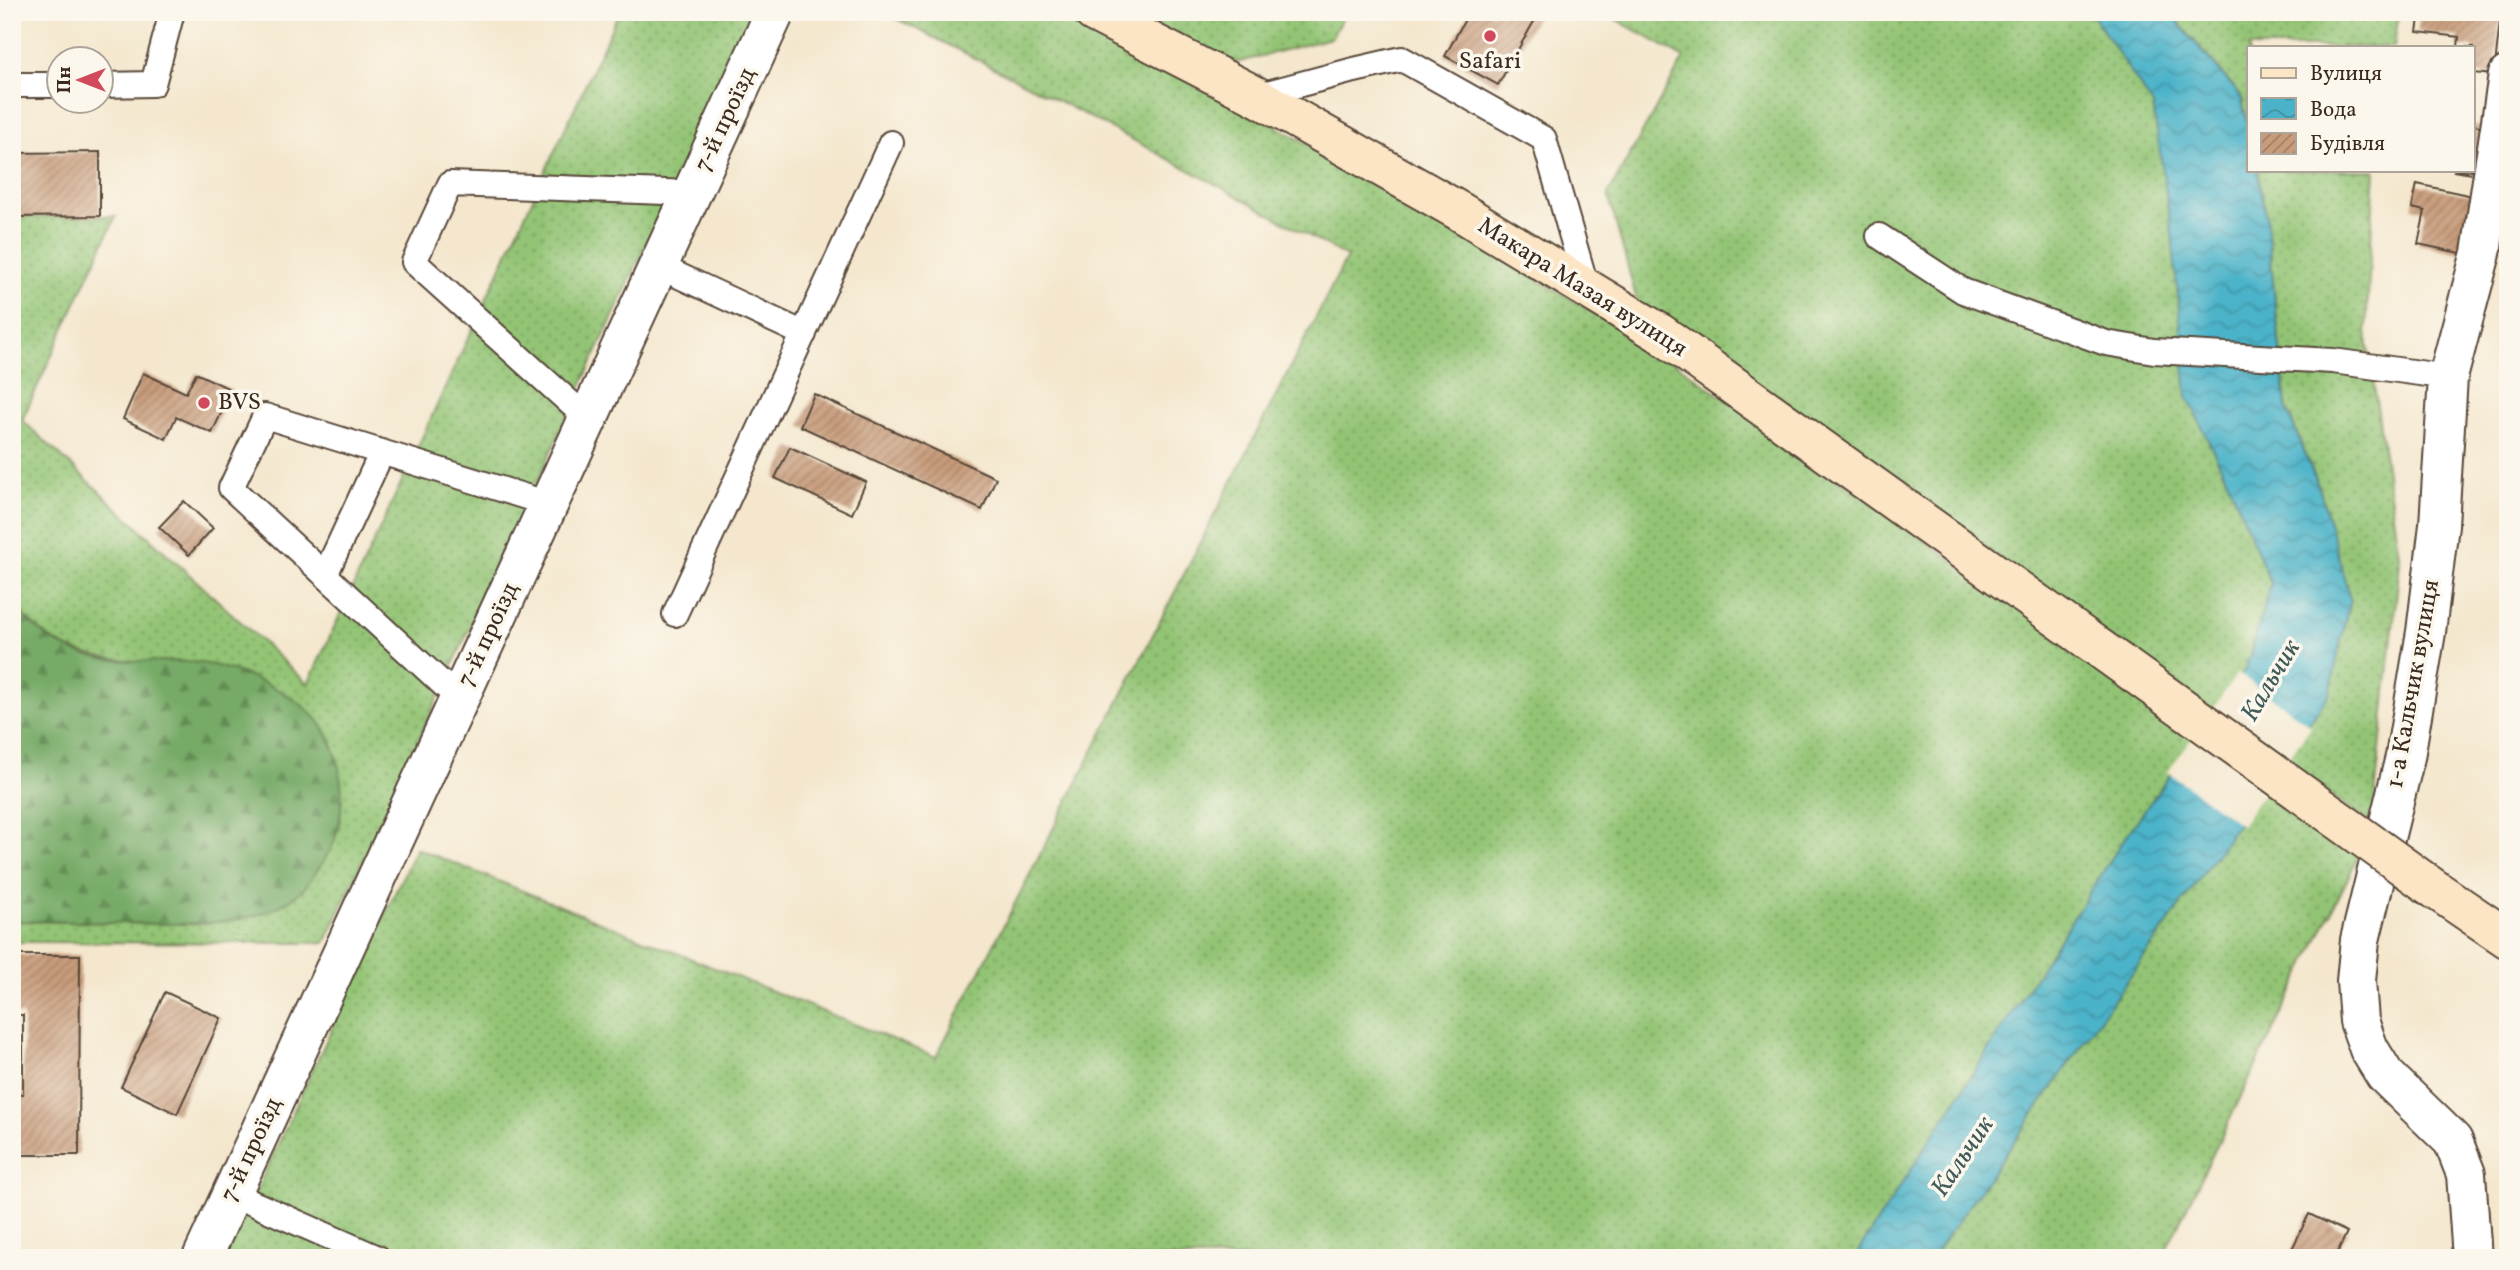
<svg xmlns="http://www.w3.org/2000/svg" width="2520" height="1270" viewBox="0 0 2520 1270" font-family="Vollkorn,serif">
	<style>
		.grass { fill: url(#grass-dots); stroke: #677749; stroke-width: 2 }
		.forest { fill: url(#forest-firs); stroke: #586a42; stroke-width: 2 }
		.water { fill: url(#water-waves); stroke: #436e74; stroke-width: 2 }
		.pier { fill: #f4e7ce }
		.building { fill: url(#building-hatch) }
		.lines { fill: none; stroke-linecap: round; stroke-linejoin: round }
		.service-casing { stroke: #574638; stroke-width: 28 }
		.minor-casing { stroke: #574638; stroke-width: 42 }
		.tertiary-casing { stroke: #574638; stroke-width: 42 }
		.secondary-casing { stroke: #574638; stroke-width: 42 }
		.service { stroke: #fff; stroke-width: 24 }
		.minor { stroke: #fff; stroke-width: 38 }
		.tertiary { stroke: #fff; stroke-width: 38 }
		.secondary { stroke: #fce5c4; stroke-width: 38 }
		.secondary-bridge-casing { stroke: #574638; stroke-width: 42; stroke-linecap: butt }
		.secondary-bridge { stroke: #fce5c4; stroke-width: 38 }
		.poi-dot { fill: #d1495b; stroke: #fbf7ec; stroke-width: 2.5 }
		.labels { text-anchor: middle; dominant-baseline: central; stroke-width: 7; stroke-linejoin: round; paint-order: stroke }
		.poi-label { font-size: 24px; fill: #3b2a1e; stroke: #fbf7ec }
		.street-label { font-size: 24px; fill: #3b2a1e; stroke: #fbf7ec }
		.water-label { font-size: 26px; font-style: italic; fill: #415a5a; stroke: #fbf7ec }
	</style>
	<defs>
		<pattern id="grass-dots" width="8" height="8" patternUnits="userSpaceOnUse" patternTransform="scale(1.75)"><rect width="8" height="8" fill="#93c474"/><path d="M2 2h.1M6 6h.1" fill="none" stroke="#799f5f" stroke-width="1.8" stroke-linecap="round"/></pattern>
		<pattern id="forest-firs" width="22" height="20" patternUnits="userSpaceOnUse" patternTransform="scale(1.75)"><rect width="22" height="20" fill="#76aa66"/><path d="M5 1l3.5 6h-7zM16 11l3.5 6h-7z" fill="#628b53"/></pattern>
		<pattern id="water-waves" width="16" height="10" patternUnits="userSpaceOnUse" patternTransform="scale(1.75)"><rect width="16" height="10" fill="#4bb3c9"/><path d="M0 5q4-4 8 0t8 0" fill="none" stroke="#4092a3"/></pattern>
		<pattern id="building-hatch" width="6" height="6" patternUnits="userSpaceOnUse" patternTransform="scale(1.75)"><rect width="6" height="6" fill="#c89c7b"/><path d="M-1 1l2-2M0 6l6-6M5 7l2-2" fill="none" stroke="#a47f64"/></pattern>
	</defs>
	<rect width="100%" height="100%" fill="#fbf7ec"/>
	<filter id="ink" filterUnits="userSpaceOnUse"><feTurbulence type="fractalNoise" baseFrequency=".0143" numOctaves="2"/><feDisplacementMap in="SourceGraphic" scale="14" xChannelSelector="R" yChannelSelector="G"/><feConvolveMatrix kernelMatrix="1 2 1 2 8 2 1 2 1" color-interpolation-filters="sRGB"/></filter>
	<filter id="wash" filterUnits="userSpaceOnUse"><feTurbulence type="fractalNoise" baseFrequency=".00686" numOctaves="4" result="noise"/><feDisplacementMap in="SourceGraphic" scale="28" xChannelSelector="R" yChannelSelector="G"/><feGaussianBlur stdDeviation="1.57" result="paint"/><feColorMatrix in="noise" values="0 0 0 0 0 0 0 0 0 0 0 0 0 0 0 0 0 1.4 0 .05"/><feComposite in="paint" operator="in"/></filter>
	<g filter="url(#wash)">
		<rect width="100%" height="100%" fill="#f4e7ce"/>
		<path class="grass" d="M 619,12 L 753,12 L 325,943 L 12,942 L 12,921 L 182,924 L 232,921 L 216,666 C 152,658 89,671 34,628 C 26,621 19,612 12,604 L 12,217 L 116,216 L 22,420 L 308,684 Z
			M 883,12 L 1061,12 L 1249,110 L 1651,346 L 2198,735 L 2123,841 L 1854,1258 L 225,1258 L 416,848 L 936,1057 L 1347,257 C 1195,171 1040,90 883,12 Z
			M 1127,12 L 1346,12 L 1331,38 L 1228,65 Z
			M 1603,12 L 2087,12 L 2094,16 L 2153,105 L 2172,234 L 2232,490 L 2271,584 L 2246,668 L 2215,712 L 1637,301 L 1608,194 L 1684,58 Z
			M 2169,12 L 2399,12 L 2394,47 L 2249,47 L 2249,132 L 2241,95 Z
			M 2257,170 L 2375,170 L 2366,332 L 2400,562 L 2372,824 L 2282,760 L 2320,490 L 2286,407 L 2266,214 Z
			M 2265,785 L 2359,855 L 2162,1258 L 1932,1258 Z"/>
		<path class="forest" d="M 12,604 C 31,624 53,645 80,653 C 125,668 172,655 217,666 C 250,674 291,692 315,717 C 343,748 348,803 334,842 C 329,855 319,867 312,878 C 277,933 175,924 118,923 C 83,922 48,921 12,921 Z"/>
		<path class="water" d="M 2087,12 L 2169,12 L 2241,96 L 2249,132 L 2249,170 L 2257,170 L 2266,214 L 2286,407 L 2320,490 L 2350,599 L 2330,693 L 1932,1258 L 1854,1258 L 2123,841 L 2246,668 L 2271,584 L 2232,490 L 2187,396 L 2172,234 L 2153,105 L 2094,17 Z"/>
		<path class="pier" d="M 2238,673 L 2311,726 L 2241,825 L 2168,772 Z"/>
		<g id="blocks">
			<path class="building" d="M 1469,12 L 1530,12 L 1537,16 L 1498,85 L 1445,56 Z
				M 2420,12 L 2501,12 L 2494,75 L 2473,73 L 2473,47 L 2458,47 L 2459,37 L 2417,32 Z
				M 2473,125 L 2486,127 L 2480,175 L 2453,171 L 2473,170 Z
				M 100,152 L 100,216 L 12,217 L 12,153 Z
				M 2417,184 L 2477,197 L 2465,254 L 2418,244 L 2425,211 L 2412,208 Z
				M 143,373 L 186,393 L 196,373 L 232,390 L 212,433 L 176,417 L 166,439 L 123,419 Z
				M 814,394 L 996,478 L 982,510 L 800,426 Z
				M 790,447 L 866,482 L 852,514 L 775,478 Z
				M 184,501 L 213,528 L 189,555 L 159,527 Z
				M 12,955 L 80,955 L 79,1155 L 12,1155 L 12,1094 L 23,1094 L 23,1015 L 12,1015 Z
				M 165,992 L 221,1018 L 177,1114 L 121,1087 Z
				M 2309,1214 L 2347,1232 L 2335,1258 L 2299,1258 L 2290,1253 Z"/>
		</g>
	</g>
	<g filter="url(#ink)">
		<use href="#blocks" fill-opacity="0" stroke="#574638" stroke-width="2"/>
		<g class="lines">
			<defs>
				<path id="service" d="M 12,85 L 60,85
					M 102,85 L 153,84 L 172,12
					M 1256,96 L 1350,71 L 1402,59 L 1544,139 L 1587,289
					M 1879,236 L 1963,291 L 2106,343 L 2154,351 L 2333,361 L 2448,377
					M 658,266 L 804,334
					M 588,419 L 414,262 L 450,184 L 692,193
					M 325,575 L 382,452
					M 675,614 L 891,143
					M 459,699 L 231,488 L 265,416 L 549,504
					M 232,1194 L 378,1258"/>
				<path id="minor" d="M 2472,1258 L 2466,1174 L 2453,1141 L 2385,1075 L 2369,1049 L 2359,1021 L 2356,981 L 2360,940 L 2405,757 L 2426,632 L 2439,525 L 2448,377 L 2481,253 L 2508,75"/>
				<path id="tertiary" d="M 202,1258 L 775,12"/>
				<path id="secondary" d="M 1093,12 L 1256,96 L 1459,211 L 1660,333 L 2042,607
					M 2436,890 L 2508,939"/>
			</defs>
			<use href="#service" class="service-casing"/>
			<use href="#minor" class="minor-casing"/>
			<use href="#tertiary" class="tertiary-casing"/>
			<use href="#secondary" class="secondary-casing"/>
			<use href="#service" class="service"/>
			<use href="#minor" class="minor"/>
			<use href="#tertiary" class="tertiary"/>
			<use href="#secondary" class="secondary"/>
			<defs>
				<path id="secondary-bridge" d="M 2042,607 L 2436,890"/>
			</defs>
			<use href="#secondary-bridge" class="secondary-bridge-casing"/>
			<use href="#secondary-bridge" class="secondary-bridge"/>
		</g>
	</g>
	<g class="poi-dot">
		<circle cx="1490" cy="36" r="7"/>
		<circle cx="204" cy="403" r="7"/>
	</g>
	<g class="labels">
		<g class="poi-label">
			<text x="1490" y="62">Safari</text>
			<text x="218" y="403" text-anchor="start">BVS</text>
		</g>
		<g class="street-label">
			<text transform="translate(726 120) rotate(-65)">7-й проїзд</text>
			<text transform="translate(1582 288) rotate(32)">Макара Мазая вулиця</text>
			<text transform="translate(489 635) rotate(-65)">7-й проїзд</text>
			<text transform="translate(2414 684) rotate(-80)">1-а Кальчик вулиця</text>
			<text transform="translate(252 1150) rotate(-65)">7-й проїзд</text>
		</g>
		<g class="water-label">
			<text transform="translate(2271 681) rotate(-59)">Кальчик</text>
			<text transform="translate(1963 1157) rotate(-56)">Кальчик</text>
		</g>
	</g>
	<rect width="2520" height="1270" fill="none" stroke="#fbf7ec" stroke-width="42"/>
	<rect x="2247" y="46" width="228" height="126" fill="#fbf7ec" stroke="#aea59a" stroke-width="2"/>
	<rect x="2261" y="68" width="35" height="10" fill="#fce5c4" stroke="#aea59a" stroke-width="2"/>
	<text x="2310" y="80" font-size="21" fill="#3b2a1e">Вулиця</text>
	<rect x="2261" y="98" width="35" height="21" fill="url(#water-waves)" stroke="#aea59a" stroke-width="2"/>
	<text x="2310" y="116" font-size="21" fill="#3b2a1e">Вода</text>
	<rect x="2261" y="133" width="35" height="21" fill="url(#building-hatch)" stroke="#aea59a" stroke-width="2"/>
	<text x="2310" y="150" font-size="21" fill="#3b2a1e">Будівля</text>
	<g transform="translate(80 80) rotate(270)"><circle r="33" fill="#fbf7ec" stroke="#aea59a" stroke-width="2"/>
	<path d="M0-5L12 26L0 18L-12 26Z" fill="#d1495b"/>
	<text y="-10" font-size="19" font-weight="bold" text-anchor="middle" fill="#3b2a1e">Пн</text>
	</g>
</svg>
